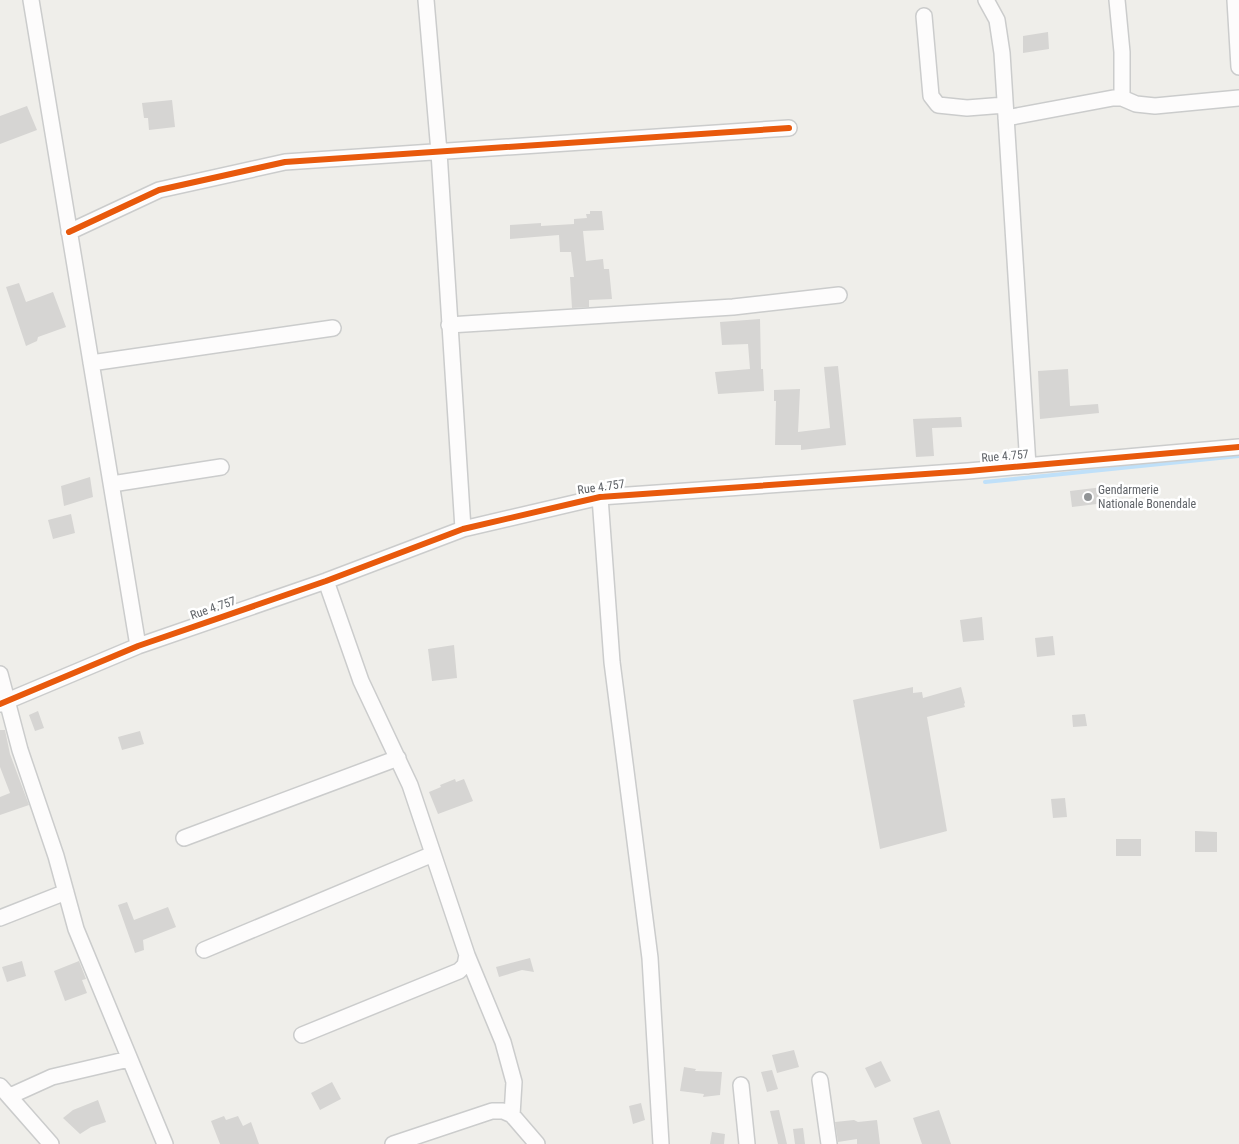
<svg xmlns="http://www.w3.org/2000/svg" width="1239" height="1144" viewBox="0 0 1239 1144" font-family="'Roboto Condensed',sans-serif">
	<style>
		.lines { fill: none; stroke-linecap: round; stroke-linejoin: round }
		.stream { stroke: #bfe0f9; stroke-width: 4 }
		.building { fill: #d6d5d3 }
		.minor-casing { stroke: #cbcccc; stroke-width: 18 }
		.minor { stroke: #fdfcfc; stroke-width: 15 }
		.cycleway-casing { stroke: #fff; stroke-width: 9 }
		.cycleway { stroke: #e8590c; stroke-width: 6 }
		.poi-dot { fill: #919496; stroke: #fff; stroke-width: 2 }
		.labels { text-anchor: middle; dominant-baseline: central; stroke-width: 5; stroke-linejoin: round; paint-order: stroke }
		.street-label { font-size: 12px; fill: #5f6368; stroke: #fff }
		.poi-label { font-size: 12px; fill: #5f6368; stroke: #fff; text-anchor: start }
	</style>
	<rect width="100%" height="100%" fill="#efeeea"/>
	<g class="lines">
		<path class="stream" d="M 985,482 L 1239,456"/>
	</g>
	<path class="building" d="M 1048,32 L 1049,49 L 1023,53 L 1023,36 Z
		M 172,100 L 175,127 L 149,130 L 148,118 L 144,118 L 142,103 Z
		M 27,106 L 37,130 L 0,144 L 0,116 Z
		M 590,211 L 602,211 L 604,230 L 583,231 L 586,261 L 603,259 L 604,269 L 609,269 L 612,299 L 589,300 L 589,307 L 572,308 L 570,277 L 574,277 L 571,252 L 560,252 L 559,235 L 510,239 L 510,225 L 541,223 L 541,226 L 574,224 L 574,219 L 587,218 L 586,214 L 590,214 Z
		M 19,283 L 26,302 L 53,292 L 66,327 L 38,337 L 37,341 L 26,346 L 6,287 Z
		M 760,319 L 761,369 L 763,369 L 764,391 L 718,394 L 715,372 L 750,369 L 748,344 L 722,345 L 720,322 Z
		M 838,366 L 846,445 L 801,450 L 801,445 L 775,445 L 776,401 L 774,401 L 774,390 L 800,389 L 798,432 L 830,428 L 824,367 Z
		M 1068,369 L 1070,406 L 1098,404 L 1099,413 L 1040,419 L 1038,371 Z
		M 961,417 L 962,427 L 932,428 L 934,456 L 916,457 L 913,419 Z
		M 90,477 L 93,497 L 64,506 L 61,486 Z
		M 1103,487 L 1105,503 L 1072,507 L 1070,491 Z
		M 71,514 L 75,533 L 53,539 L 48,520 Z
		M 982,617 L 984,640 L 963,642 L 960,620 Z
		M 1053,636 L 1055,655 L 1037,657 L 1035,638 Z
		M 454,645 L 457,678 L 432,681 L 428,649 Z
		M 913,687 L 913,693 L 922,692 L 923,698 L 961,687 L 965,703 L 964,704 L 965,707 L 927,717 L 947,831 L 880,849 L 853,700 Z
		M 38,711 L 44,728 L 35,731 L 29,715 Z
		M 1085,714 L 1087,726 L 1073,727 L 1072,715 Z
		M 0,730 L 5,730 L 10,754 L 29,805 L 0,815 L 0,797 L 10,793 L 0,767 Z
		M 140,731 L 144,744 L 122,750 L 118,737 Z
		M 455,779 L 456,782 L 464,779 L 473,801 L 438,814 L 429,792 L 441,787 L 440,785 Z
		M 1065,798 L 1067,817 L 1053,818 L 1051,799 Z
		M 1195,831 L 1217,832 L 1217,852 L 1195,852 Z
		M 1116,839 L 1141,839 L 1141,856 L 1116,856 Z
		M 127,902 L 134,920 L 168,907 L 176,927 L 143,940 L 144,950 L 135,953 L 118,905 Z
		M 530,958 L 534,972 L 522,970 L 499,977 L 496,967 Z
		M 22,961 L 26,976 L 7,982 L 2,967 Z
		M 79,961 L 86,979 L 82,980 L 87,993 L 65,1001 L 54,971 Z
		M 794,1050 L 799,1067 L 777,1073 L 772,1055 Z
		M 881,1061 L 891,1081 L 875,1088 L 865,1068 Z
		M 684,1067 L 696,1069 L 695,1071 L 722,1072 L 720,1095 L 703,1097 L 704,1094 L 680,1091 Z
		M 772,1070 L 778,1089 L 767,1092 L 761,1072 Z
		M 332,1082 L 341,1099 L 320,1110 L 311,1093 Z
		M 98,1100 L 106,1122 L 91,1127 L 80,1134 L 63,1118 L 73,1110 Z
		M 641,1103 L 645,1120 L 633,1124 L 629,1106 Z
		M 779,1110 L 787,1144 L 778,1144 L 770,1111 Z
		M 939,1110 L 951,1144 L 922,1144 L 913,1118 Z
		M 224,1116 L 226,1120 L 238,1116 L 243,1126 L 251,1122 L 259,1144 L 220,1144 L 211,1121 Z
		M 854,1120 L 858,1122 L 877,1120 L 880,1144 L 857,1144 L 857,1139 L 838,1142 L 835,1122 Z
		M 803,1128 L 805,1144 L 795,1144 L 793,1129 Z
		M 712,1132 L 725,1134 L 724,1144 L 710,1144 Z"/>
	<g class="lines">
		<defs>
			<path id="minor" d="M 31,0 L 138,646
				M 426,0 L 439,152 L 463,529
				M 986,0 L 997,20 L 1002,53 L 1028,466
				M 1117,0 L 1122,52 L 1122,98
				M 1235,0 L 1239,67
				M 924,16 L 931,96 L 938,105 L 967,108 L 1005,105
				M 1006,118 L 1113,98 L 1122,98 L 1136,104 L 1155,106 L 1239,98
				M 69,232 L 159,190 L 285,162 L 789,128
				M 449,325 L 733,307 L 839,295
				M 91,363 L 333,328
				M 112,484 L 221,467
				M 600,497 L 612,662 L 650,958 L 661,1144
				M 0,674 L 20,750 L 56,856 L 76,929 L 165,1144
				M 0,704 L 138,646 L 326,581 L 463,529 L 600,497 L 968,471 L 1239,447
				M 184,838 L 398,758
				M 0,918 L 66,892
				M 204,950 L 433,854
				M 467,955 L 503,1042 L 514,1082 L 512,1115
				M 302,1035 L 459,971 L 465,965 L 467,955 L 410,785 L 361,681 L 326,581
				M 820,1080 L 829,1144
				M 741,1085 L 747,1144
				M 0,1086 L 51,1144
				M 10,1096 L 52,1077 L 129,1059
				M 393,1144 L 492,1111 L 503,1111 L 512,1115 L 537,1144"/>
		</defs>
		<use href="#minor" class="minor-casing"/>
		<use href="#minor" class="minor"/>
		<defs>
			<path id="cycleway" d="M 69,232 L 159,190 L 285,162 L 789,128
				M 0,704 L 138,646 L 326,581 L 463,529 L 600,497 L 968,471 L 1239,447"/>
		</defs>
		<use href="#cycleway" class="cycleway-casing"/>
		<use href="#cycleway" class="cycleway"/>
	</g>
	<circle class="poi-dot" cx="1088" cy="497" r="5"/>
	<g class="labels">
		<g class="street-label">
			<text transform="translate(1005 456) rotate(-5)">Rue 4.757</text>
			<text transform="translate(601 487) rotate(-8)">Rue 4.757</text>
			<text transform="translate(213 608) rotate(-19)">Rue 4.757</text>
		</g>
		<g class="poi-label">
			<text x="1098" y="490">Gendarmerie<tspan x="1098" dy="14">Nationale Bonendale</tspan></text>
		</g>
	</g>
</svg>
